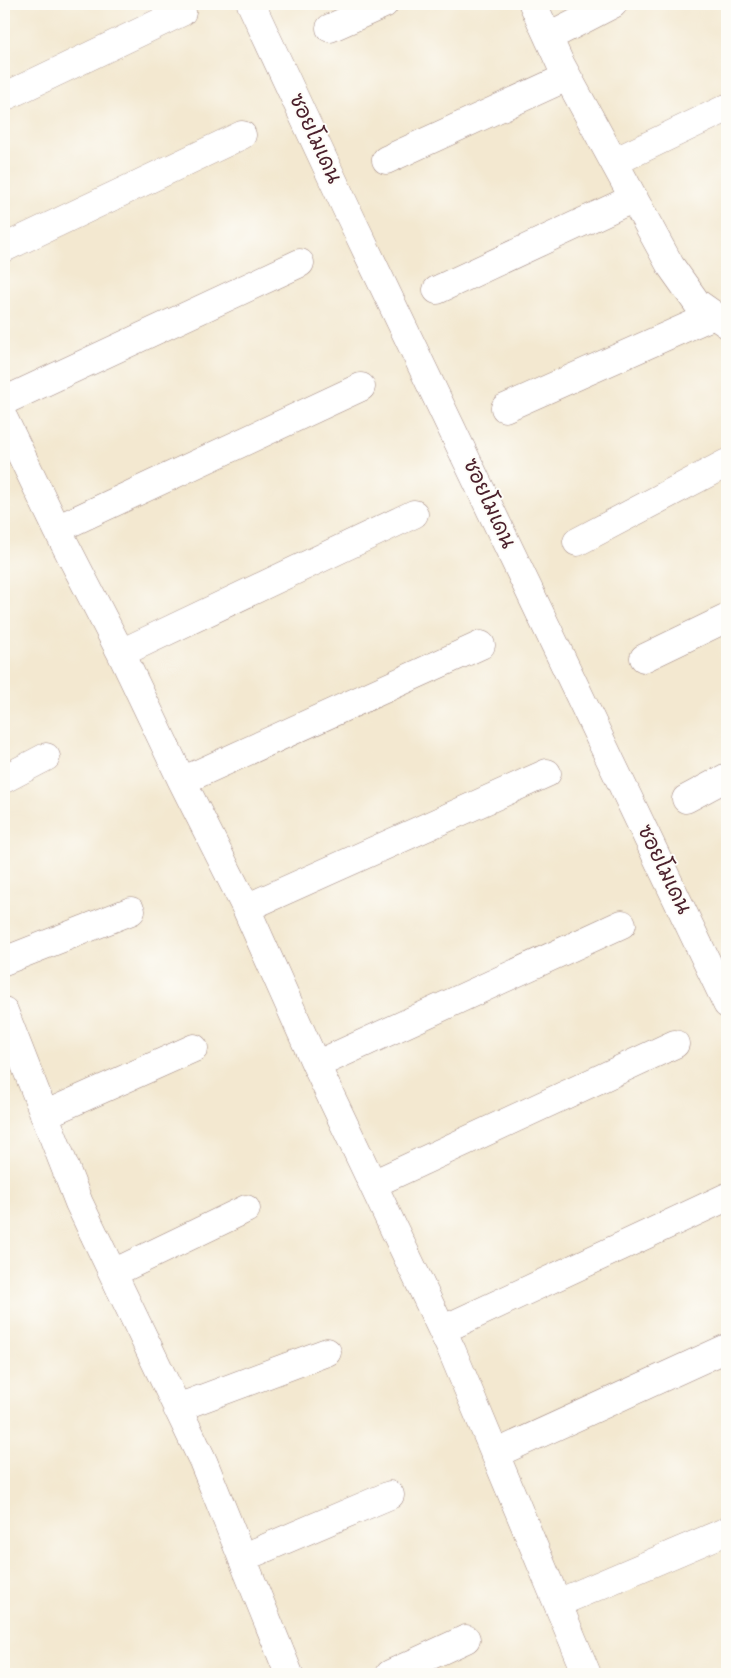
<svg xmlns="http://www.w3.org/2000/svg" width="731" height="1678" viewBox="0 0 731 1678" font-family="'Indie Flower','Playpen Sans Thai',sans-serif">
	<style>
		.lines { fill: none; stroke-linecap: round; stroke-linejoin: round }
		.minor-casing { stroke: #9e847e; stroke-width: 29 }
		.minor { stroke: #fff; stroke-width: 28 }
		.labels { text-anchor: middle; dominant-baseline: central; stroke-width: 4; stroke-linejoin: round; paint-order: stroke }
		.street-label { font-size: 21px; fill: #4a1f2b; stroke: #fdfcf7 }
	</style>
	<rect width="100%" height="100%" fill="#fdfcf7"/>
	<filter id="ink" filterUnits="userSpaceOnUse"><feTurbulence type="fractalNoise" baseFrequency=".02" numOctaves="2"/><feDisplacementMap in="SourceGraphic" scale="10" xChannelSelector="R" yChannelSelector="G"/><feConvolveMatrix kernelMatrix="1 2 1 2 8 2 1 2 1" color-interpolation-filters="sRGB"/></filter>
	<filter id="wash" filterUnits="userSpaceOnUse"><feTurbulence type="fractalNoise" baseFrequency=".0096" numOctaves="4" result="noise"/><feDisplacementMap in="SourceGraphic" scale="20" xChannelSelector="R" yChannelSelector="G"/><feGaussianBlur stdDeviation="1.12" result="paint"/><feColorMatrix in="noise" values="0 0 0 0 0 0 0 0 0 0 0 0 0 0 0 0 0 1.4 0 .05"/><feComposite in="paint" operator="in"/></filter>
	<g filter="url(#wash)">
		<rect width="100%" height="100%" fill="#f3e8d0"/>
	</g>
	<g filter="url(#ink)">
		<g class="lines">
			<defs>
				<path id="minor" d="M 251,4 L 347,210 L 727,1004
					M 533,4 L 560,63 L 670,265 L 697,303 L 727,324
					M 330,28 L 384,4
					M 549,37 L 613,4
					M 4,97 L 182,12
					M 386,160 L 567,77
					M 614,162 L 727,108
					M 4,248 L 242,135
					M 437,290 L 634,198
					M 4,401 L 300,263
					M 505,408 L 714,315
					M 4,419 L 57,529 L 121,653 L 182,781 L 246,908 L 316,1065 L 452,1351 L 587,1674
					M 57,529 L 361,387
					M 577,542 L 727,463
					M 121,653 L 414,514
					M 644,658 L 727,618
					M 4,779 L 46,757
					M 182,781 L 481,645
					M 686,799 L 727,777
					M 246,908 L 547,773
					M 4,961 L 131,911
					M 4,1011 L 79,1203 L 203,1461 L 289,1674
					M 316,1065 L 622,924
					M 44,1115 L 194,1048
					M 373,1184 L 675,1044
					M 113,1273 L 246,1209
					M 442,1330 L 727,1197
					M 177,1408 L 327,1352
					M 495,1454 L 727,1348
					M 242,1558 L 390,1495
					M 558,1603 L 727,1531
					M 390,1674 L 466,1639"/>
			</defs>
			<use href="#minor" class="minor-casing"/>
			<use href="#minor" class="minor"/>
		</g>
	</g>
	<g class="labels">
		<g class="street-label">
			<text transform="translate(314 139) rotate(65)">ซอยโมเดน</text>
			<text transform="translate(488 504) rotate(65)">ซอยโมเดน</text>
			<text transform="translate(663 870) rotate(64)">ซอยโมเดน</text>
		</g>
	</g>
	<rect width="731" height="1678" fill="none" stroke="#fdfcf7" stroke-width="20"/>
</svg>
